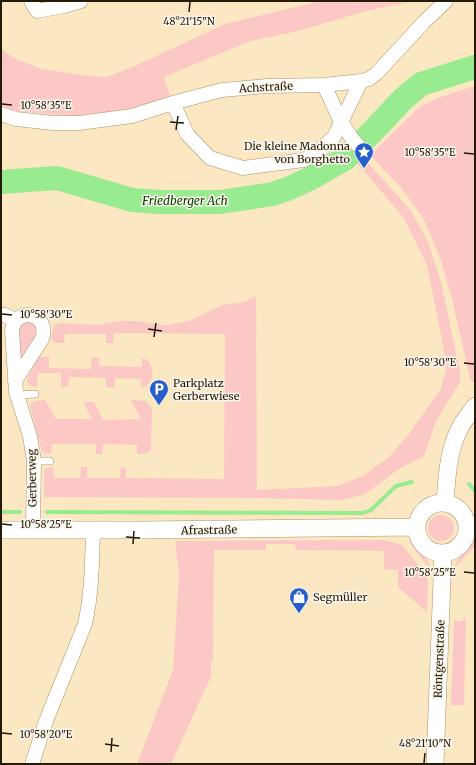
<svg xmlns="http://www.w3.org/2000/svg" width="476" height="765" viewBox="0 0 476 765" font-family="Merriweather,serif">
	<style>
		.green { fill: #fbc8c5 }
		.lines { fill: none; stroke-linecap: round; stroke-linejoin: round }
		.stream { stroke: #98eb8f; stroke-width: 4 }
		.river { stroke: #98eb8f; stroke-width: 24 }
		.service-casing { stroke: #aa9266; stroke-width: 8 }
		.minor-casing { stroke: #aa9266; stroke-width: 15 }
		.tertiary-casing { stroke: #aa9266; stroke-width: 18 }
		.service { stroke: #fff; stroke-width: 7 }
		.minor { stroke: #fff; stroke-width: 14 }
		.tertiary { stroke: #fff; stroke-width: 17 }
		.ticks { fill: none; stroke: #231a08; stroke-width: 1.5 }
		.labels { text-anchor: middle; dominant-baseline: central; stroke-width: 3; stroke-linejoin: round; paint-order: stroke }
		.street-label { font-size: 11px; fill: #231a08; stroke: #fbf6ed }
		.poi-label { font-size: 11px; fill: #231a08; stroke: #fbf6ed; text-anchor: start }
		.water-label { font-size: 12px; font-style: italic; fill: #0b4406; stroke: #fbf6ed }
		.ticks-label { font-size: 10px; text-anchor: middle; fill: #231a08; stroke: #fbf6ed; stroke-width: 3; stroke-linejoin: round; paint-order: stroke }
	</style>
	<rect width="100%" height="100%" fill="#fbe7c2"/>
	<path class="green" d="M 321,1 L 414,1 L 366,11 L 298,31 L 250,41 L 164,77 L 171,100 L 88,117 L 16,111 L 1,106 L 1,52 L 2,50 L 18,60 L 42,69 L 88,76 L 107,77 L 135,66 L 225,24 Z
		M 475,86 L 475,385 L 470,379 L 451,294 L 439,255 L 423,218 L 399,185 L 370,155 L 421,106 L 438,98 Z
		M 364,158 L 411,211 L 428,242 L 441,282 L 460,371 L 460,382 L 436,421 L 424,456 L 399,469 L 365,494 L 342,500 L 257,498 L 44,497 L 44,470 L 47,468 L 53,467 L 54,478 L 80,478 L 81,467 L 87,467 L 87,478 L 120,478 L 121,467 L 126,468 L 126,478 L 224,479 L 225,334 L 114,333 L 113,343 L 106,343 L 106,334 L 65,334 L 64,343 L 54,343 L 51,338 L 54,326 L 59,323 L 97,325 L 121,321 L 138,321 L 159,325 L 169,325 L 191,320 L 223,305 L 244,302 L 256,296 L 257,490 L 338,486 L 363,476 L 389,457 L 409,434 L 441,389 L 447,365 L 427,265 L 404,218 L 357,163 Z
		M 29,322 C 46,330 28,348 21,359 L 19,330 L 21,325 Z
		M 39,357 L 49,357 L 49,368 L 91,369 L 92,357 L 99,358 L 99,366 L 142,367 L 142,358 C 156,361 156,387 141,387 L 141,379 L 115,378 L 114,388 L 106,387 L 106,378 L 69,377 L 68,387 L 61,387 L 61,373 L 38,373 L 37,387 C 33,387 30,385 27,382 L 27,379 Z
		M 45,400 L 56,419 L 92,419 L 83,402 L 94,402 L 103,420 L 141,419 L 131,400 L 146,401 L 152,408 L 151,449 C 147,454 144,454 137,454 L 137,445 L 103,444 L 102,454 L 96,454 L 96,444 L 52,444 L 51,454 L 42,452 L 30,405 L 35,401 Z
		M428 528a13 13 0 1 1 26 0a13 13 0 1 1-26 0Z
		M 384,540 L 402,545 L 426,575 L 428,581 L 427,612 L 398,587 L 398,570 L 384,569 L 384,551 L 296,550 L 295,544 L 266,544 L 266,550 L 214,550 L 213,660 L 211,661 L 211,676 L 171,764 L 137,764 L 173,670 L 179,574 L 175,541 Z
		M 409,540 C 420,546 425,555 430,566 L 427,565 L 412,546 Z
		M 475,541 L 475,546 L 454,568 L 460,554 Z
		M 463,617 L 466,618 L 464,705 L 451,705 L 454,621 L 463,621 Z"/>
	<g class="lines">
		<path class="stream" d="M 469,484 L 475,491
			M 1,512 L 20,512
			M 47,512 L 363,513 L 371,510 L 396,486 L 412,482"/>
		<path class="river" d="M 1,182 L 57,178 L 132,200 L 160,202 L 220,202 L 273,194 L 290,188 L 311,178 L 346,158 L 372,132 L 403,99 L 421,84 L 475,67"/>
		<defs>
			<path id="service" d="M 18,395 L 35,394
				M 34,461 L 50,461"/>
			<path id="minor" d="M 31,1 L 37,11 L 64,6 L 81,1
				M 324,85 L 341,122 L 351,137 L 365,154
				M 173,103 L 187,134 L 210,158 L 243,168 L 304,160 L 320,150 L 334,137 L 361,81
				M 1,114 L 16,119 L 53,123 L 79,123 L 132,116 L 173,103 L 222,90 L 267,86 L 324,85 L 361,81 L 369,79 L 377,73 L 424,22 L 446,1
				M 1,315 L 5,315 L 16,321
				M 15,381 L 42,339 C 51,314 17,305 12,330 L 16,392 L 30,436 L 34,461 L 33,530
				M 32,764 L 46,721 L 85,624 C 92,593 92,562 93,531"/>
			<path id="tertiary" d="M417 528a25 25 0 1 1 50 0a25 25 0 1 1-50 0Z
				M 445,503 C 447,476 448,448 462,424 C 466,418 471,412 475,406
				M 1,530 L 141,530 L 417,527
				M 435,764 L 443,553"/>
		</defs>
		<use href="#service" class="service-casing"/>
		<use href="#minor" class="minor-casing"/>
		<use href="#tertiary" class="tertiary-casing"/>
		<use href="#service" class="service"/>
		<use href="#minor" class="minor"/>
		<use href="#tertiary" class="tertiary"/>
	</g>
	<path class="ticks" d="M 189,12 L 190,2M 2,104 L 12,105M 170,122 L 184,123M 176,130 L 178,116M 464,153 L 474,154M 2,314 L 12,315M 148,329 L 162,331M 154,337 L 156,323M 464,363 L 474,364M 2,524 L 12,525M 126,537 L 140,538M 133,544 L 134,531M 464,572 L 474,573M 2,733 L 12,734M 105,744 L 119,746M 111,752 L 112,738M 424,763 L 425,753"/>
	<defs>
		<symbol id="sight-pin" viewBox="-11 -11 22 30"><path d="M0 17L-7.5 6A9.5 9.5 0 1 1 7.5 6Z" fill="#265ecb" stroke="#fbf6ed"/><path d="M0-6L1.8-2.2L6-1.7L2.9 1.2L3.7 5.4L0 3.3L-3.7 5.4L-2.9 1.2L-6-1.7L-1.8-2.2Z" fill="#fff"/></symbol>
		<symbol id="parking-pin" viewBox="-11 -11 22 30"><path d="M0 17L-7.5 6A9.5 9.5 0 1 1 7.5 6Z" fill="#265ecb" stroke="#fbf6ed"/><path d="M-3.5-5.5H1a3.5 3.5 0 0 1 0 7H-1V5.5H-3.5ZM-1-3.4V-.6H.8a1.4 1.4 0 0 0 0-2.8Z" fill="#fff"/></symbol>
		<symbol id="shop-pin" viewBox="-11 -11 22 30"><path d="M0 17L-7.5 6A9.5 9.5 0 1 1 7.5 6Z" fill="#265ecb" stroke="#fbf6ed"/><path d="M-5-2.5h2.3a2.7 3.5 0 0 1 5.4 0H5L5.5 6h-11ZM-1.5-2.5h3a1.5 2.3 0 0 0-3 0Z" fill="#fff"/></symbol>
	</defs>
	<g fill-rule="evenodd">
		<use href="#sight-pin" x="353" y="141" width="22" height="30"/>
		<use href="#parking-pin" x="148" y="378" width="22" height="30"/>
		<use href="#shop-pin" x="288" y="586" width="22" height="30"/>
	</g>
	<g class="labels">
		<g class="street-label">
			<text transform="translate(266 87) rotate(-3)">Achstraße</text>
			<text transform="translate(32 478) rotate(-91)">Gerberweg</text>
			<text transform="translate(209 530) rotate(-1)">Afrastraße</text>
			<text transform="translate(439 659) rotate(-88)">Röntgenstraße</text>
		</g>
		<g class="poi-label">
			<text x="350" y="146" text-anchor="end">Die kleine Madonna<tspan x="350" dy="13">von Borghetto</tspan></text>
			<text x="173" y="383">Parkplatz<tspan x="173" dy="13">Gerberwiese</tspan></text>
			<text x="313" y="597">Segmüller</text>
		</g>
		<g class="water-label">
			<text x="185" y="200">Friedberger Ach</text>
		</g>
	</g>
	<g class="ticks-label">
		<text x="189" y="25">48°21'15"N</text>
		<text x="46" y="109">10°58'35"E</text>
		<text x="430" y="156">10°58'35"E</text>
		<text x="46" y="318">10°58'30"E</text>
		<text x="430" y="366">10°58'30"E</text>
		<text x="46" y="528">10°58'25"E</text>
		<text x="430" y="576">10°58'25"E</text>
		<text x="46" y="738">10°58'20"E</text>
		<text x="425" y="747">48°21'10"N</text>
	</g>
	<rect width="476" height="765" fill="none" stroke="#231a08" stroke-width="4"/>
</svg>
